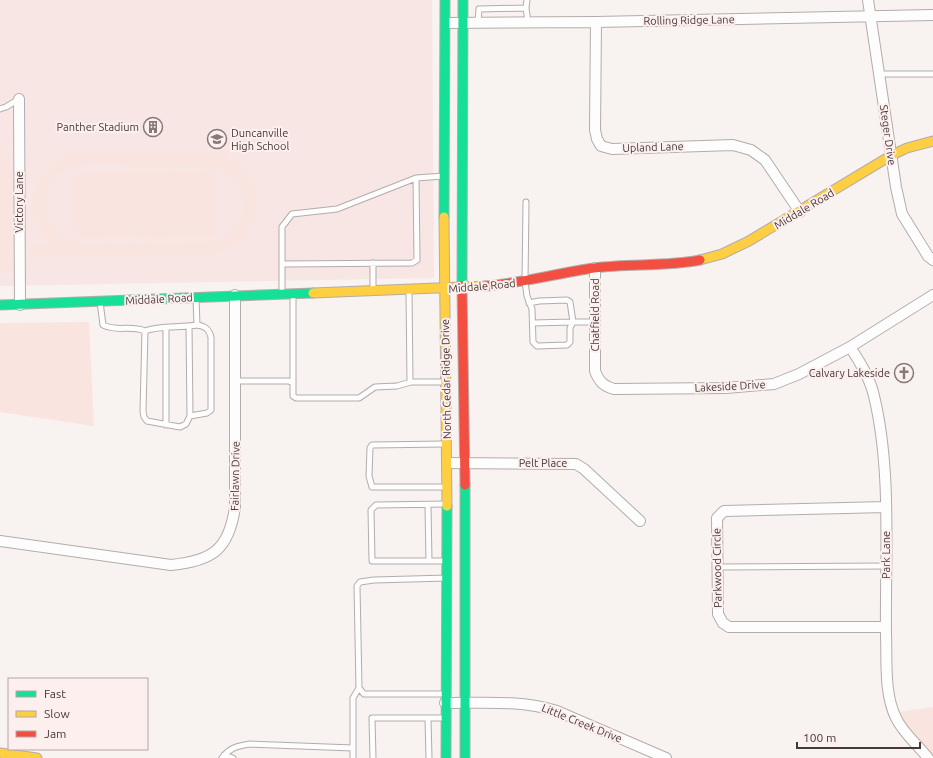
<svg xmlns="http://www.w3.org/2000/svg" width="933" height="758" viewBox="0 0 933 758" font-family="Ubuntu,sans-serif">
	<style>
		.built { fill: #f7e6e4 }
		.green { fill: #fae4e0; fill-rule: evenodd }
		.lines { fill: none; stroke-linecap: round; stroke-linejoin: round }
		.lane-casing { stroke: #b4acaa; stroke-width: 7 }
		.street-casing { stroke: #b4acaa; stroke-width: 12 }
		.fast-casing { stroke: #b4acaa; stroke-width: 11 }
		.slow-casing { stroke: #b4acaa; stroke-width: 11 }
		.jam-casing { stroke: #b4acaa; stroke-width: 11 }
		.lane { stroke: #fefdfd; stroke-width: 5 }
		.street { stroke: #fefdfd; stroke-width: 10 }
		.fast { stroke: #16e098; stroke-width: 9 }
		.slow { stroke: #ffcf43; stroke-width: 9 }
		.jam { stroke: #f24e42; stroke-width: 9 }
		.labels { text-anchor: middle; dominant-baseline: central; stroke-width: 4; stroke-linejoin: round; paint-order: stroke }
		.street-label { font-size: 11px; fill: #463937; stroke: #fcefed }
		.poi-label { font-size: 11px; fill: #463937; stroke: #fcefed; text-anchor: end }
	</style>
	<rect width="100%" height="100%" fill="#f8f2f0"/>
	<path class="built" d="M 0,0 L 432,0 L 434,278 L 0,286 Z"/>
	<path class="green" d="M 0,153 L 12,168 L 13,271 L 0,271 Z
		M 228,153 L 228,159 C 234,162 241,166 246,171 C 273,205 247,253 206,255 L 33,256 L 33,244 L 54,245 C 24,217 26,184 60,161 L 61,154 ZM 132,164 L 135,167 L 209,165 L 222,169 L 237,181 L 243,195 L 244,211 L 239,223 L 232,233 L 211,243 L 82,244 C 42,239 31,186 68,168 C 83,161 115,165 132,164 Z
		M 214,171 L 215,236 L 75,237 L 74,173 Z
		M 89,322 L 94,426 L 0,412 L 0,323 Z
		M 933,707 L 933,756 L 905,724 L 899,712 Z"/>
	<g class="lines">
		<defs>
			<path id="lane" d="M 526,8 L 527,0
				M 478,22 L 479,9 L 526,8 L 528,22
				M 879,74 L 933,74
				M 0,109 L 6,107 L 19,99
				M 526,202 L 525,282 L 527,296 L 532,309 L 533,342 L 537,346 L 567,345 L 570,342 L 570,328 L 573,322 L 595,322
				M 373,263 L 373,290
				M 282,264 L 412,263 L 417,260 L 416,178
				M 409,291 L 410,382
				M 282,292 L 282,227 L 292,214 L 337,209 L 416,178 L 444,176
				M 293,295 L 293,396 L 296,398 L 359,398 L 375,387 L 397,386 L 411,382 L 445,382
				M 196,298 L 197,325 C 180,328 160,325 145,331 L 143,411 L 144,417 L 147,421 L 180,427 L 186,424 L 190,416 L 207,413 L 211,410 L 211,337 C 209,329 205,326 197,325
				M 100,302 L 103,325 C 116,332 131,325 145,331
				M 529,303 L 539,301 L 567,300 L 570,302 L 573,322 L 533,323
				M 189,326 L 190,416
				M 235,381 L 289,381 L 293,383
				M 166,425 L 166,328
				M 444,444 L 372,445 L 370,448 L 369,476 L 372,487 L 447,487
				M 447,504 L 376,505 L 371,510 L 372,561 L 447,561
				M 428,505 L 429,561
				M 717,567 L 886,566
				M 446,694 L 364,694 L 359,688 L 357,586 L 360,582 L 374,580 L 448,578
				M 428,718 L 445,718
				M 224,755 L 233,758
				M 222,758 C 229,748 237,746 250,744 L 353,748
				M 353,758 L 353,698 L 359,688
				M 373,758 L 372,718 L 428,718 L 429,758"/>
			<path id="street" d="M 868,0 L 896,187 L 902,214 L 928,256 L 933,260
				M 596,22 L 595,130 L 597,139 L 601,146 L 612,149 L 733,145 L 751,150 L 765,160 L 800,212
				M 446,23 L 596,22 L 933,15
				M 19,99 L 20,305
				M 595,268 L 595,371 C 599,382 604,386 614,389 L 726,388 L 774,384 L 799,374 L 850,347 L 933,295
				M 850,347 C 860,362 870,378 874,396 C 892,470 885,558 886,634 C 887,661 884,694 896,718 C 903,733 918,745 928,758
				M 447,463 L 576,464 L 584,469 L 640,521
				M 886,507 L 724,511 L 717,518 L 718,614 L 723,623 L 729,627 L 886,627
				M 0,541 L 171,565 C 212,561 229,550 235,507 L 235,295
				M 445,703 C 483,703 521,700 557,711 L 666,758"/>
			<path id="fast" d="M 444,217 L 445,0
				M 462,286 L 463,0
				M 0,305 L 313,293
				M 465,485 L 465,758
				M 446,758 L 447,506"/>
			<path id="slow" d="M 444,217 L 447,506
				M 700,260 L 722,254 L 749,241 L 892,155 L 907,148 L 933,141
				M 313,293 L 486,286
				M 0,753 L 37,758"/>
			<path id="jam" d="M 462,286 L 465,485
				M 486,286 C 523,283 558,273 594,268 C 629,263 665,267 700,260"/>
		</defs>
		<use href="#lane" class="lane-casing"/>
		<use href="#street" class="street-casing"/>
		<use href="#fast" class="fast-casing"/>
		<use href="#slow" class="slow-casing"/>
		<use href="#jam" class="jam-casing"/>
		<use href="#lane" class="lane"/>
		<use href="#street" class="street"/>
		<use href="#fast" class="fast"/>
		<use href="#slow" class="slow"/>
		<use href="#jam" class="jam"/>
	</g>
	<defs>
		<symbol id="building-ring" viewBox="-11 -11 22 22"><circle r="9.5" fill="#fcefed" stroke="#847a78" stroke-width="1.5"/><path d="M-4-6H4V6H1V3H-1V6H-4ZM-2.5-4.3h1.7v1.8h-1.7ZM.8-4.3h1.7v1.8H.8ZM-2.5-1h1.7V.8h-1.7ZM.8-1h1.7V.8H.8Z" fill="#847a78"/></symbol>
		<symbol id="school-ring" viewBox="-11 -11 22 22"><circle r="9.5" fill="#fcefed" stroke="#847a78" stroke-width="1.5"/><path d="M0-5L7-2L0 1L-7-2ZM-4 1L0 2.5L4 1V4Q0 6-4 4Z" fill="#847a78"/></symbol>
		<symbol id="church-ring" viewBox="-11 -11 22 22"><circle r="9.5" fill="#fcefed" stroke="#847a78" stroke-width="1.5"/><path d="M-1.2-6h2.4v3.5h3.3v2.4h-3.3V6h-2.4V-.1h-3.3v-2.4h3.3Z" fill="#847a78"/></symbol>
	</defs>
	<g fill-rule="evenodd">
		<use href="#building-ring" x="142" y="116" width="22" height="22"/>
		<use href="#school-ring" x="206" y="128" width="22" height="22"/>
		<use href="#church-ring" x="893" y="362" width="22" height="22"/>
	</g>
	<g class="labels">
		<g class="street-label">
			<text transform="translate(689 20) rotate(-1)">Rolling Ridge Lane</text>
			<text transform="translate(888 135) rotate(82)">Steger Drive</text>
			<text transform="translate(653 147) rotate(-2)">Upland Lane</text>
			<text transform="translate(19 202) rotate(-90)">Victory Lane</text>
			<text transform="translate(804 209) rotate(-31)">Middale Road</text>
			<text transform="translate(482 286) rotate(-5)">Middale Road</text>
			<text transform="translate(159 299) rotate(-3)">Middale Road</text>
			<text transform="translate(595 315) rotate(-90)">Chatfield Road</text>
			<text transform="translate(446 379) rotate(-91)">North Cedar Ridge Drive</text>
			<text transform="translate(730 386) rotate(-3)">Lakeside Drive</text>
			<text x="543" y="463">Pelt Place</text>
			<text transform="translate(235 476) rotate(-89)">Fairlawn Drive</text>
			<text transform="translate(886 555) rotate(-90)">Park Lane</text>
			<text transform="translate(717 568) rotate(-91)">Parkwood Circle</text>
			<text transform="translate(582 723) rotate(22)">Little Creek Drive</text>
		</g>
		<g class="poi-label">
			<text x="139" y="127">Panther Stadium</text>
			<text x="231" y="133" text-anchor="start">Duncanville<tspan x="231" dy="13">High School</tspan></text>
			<text x="890" y="373">Calvary Lakeside</text>
		</g>
	</g>
	<rect x="8" y="678" width="140" height="72" fill="#fcefed" stroke="#b3a6a4"/>
	<rect x="16" y="691" width="20" height="6" fill="#16e098" stroke="#b3a6a4"/>
	<text x="44" y="698" font-size="12" fill="#463937">Fast</text>
	<rect x="16" y="711" width="20" height="6" fill="#ffcf43" stroke="#b3a6a4"/>
	<text x="44" y="718" font-size="12" fill="#463937">Slow</text>
	<rect x="16" y="731" width="20" height="6" fill="#f24e42" stroke="#b3a6a4"/>
	<text x="44" y="738" font-size="12" fill="#463937">Jam</text>
	<path d="M797 742v6h123v-6" fill="none" stroke="#463937" stroke-width="2"/>
	<text x="803" y="742" font-size="12" fill="#463937" stroke="#fcefed" stroke-width="3" paint-order="stroke">100 m</text>
</svg>
